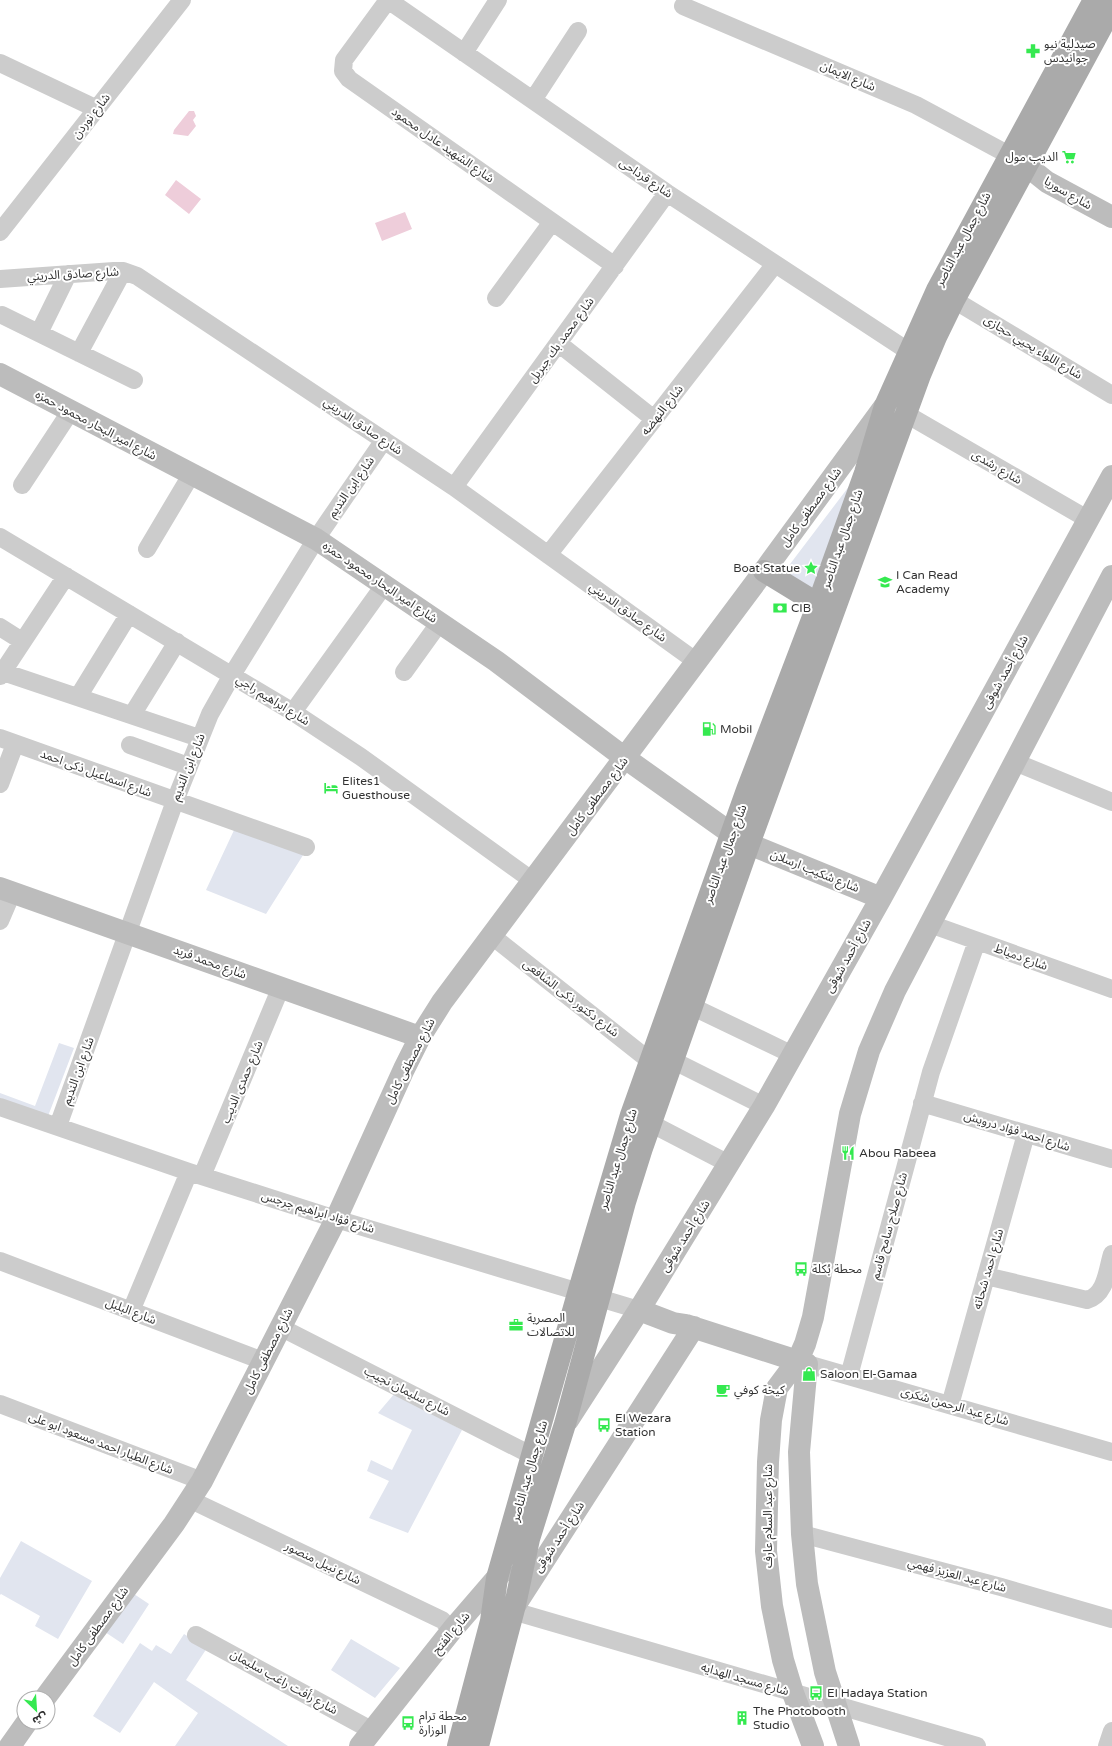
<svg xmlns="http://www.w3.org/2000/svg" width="1112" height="1746" viewBox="0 0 1112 1746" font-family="'Varela Round','Noto Sans Arabic',sans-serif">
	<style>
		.green { fill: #e1e5ef }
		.water { fill: #eecdda }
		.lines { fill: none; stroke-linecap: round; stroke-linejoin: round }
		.street { stroke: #ccc; stroke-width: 18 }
		.secondary { stroke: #bcbcbc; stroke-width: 22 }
		.primary { stroke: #aaa; stroke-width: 22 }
		.labels { text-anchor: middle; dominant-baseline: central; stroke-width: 4; stroke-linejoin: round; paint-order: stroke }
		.poi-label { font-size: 12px; fill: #323232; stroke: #fff; text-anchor: start }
		.street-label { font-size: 12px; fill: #323232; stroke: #fff }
	</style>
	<rect width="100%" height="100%" fill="#fff"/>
	<path class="green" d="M 850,485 L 818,592 L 781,576 Z
		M 235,828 L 305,852 L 266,914 L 206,890 Z
		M 59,1043 L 74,1048 L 45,1124 L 0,1107 L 0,1093 L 35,1106 Z
		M 395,1393 L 462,1430 L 408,1533 L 369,1518 L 389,1481 L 367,1471 L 371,1460 L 392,1470 L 412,1430 L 378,1413 Z
		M 21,1541 L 92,1581 L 58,1639 L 35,1626 L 40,1616 L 1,1594 L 0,1595 L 0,1578 Z
		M 131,1592 L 149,1604 L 123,1644 L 105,1632 Z
		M 184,1634 L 207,1648 L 186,1680 L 288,1746 L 175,1746 L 198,1713 L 154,1682 L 120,1733 L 93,1716 L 140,1643 L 152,1651 L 156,1645 L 171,1654 Z
		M 351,1639 L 400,1668 L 375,1698 L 331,1670 Z"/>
	<path class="water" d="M 189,111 L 194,111 L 196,116 L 193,120 L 196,126 L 188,136 L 173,134 L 174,130 Z
		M 176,180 L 201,199 L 189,214 L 165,195 Z
		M 405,212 L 412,229 L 382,241 L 375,223 Z"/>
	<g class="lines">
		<path class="street" d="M 388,0 L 667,193 L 908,351
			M 388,0 L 344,60 L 343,71 L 349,79 L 615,266
			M 683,6 L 916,105 L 1009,155
			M 464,53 L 498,0
			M 0,63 L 97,109
			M 533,100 L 578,31
			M 0,232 L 182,0
			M 0,279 L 114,271 L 123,271 L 137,276 L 454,487 L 697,662
			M 496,298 L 552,222
			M 954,300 L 1112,395
			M 2,315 L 134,380
			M 39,333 L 68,274
			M 558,343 L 654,419
			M 79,353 L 123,271
			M 906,414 L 1089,520
			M 22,485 L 70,412
			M 454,487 L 667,193
			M 0,537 L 293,712 L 361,757 L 533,881
			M 147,549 L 191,475
			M 548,555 L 775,264
			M 0,627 L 22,641
			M 0,671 L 199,738
			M 404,672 L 440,622
			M 0,676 L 66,576
			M 78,697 L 129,614
			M 293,712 L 385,584
			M 132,715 L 177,642
			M 0,738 L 306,847
			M 130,745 L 188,766
			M 1015,762 L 1112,802
			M 0,784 L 15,744
			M 0,921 L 12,893
			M 930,924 L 1112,989
			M 492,936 L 650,1061
			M 691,1006 L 793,1055
			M 672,1060 L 764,1106
			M 922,1103 L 1112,1159
			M 0,1107 L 189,1172 L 336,1219 L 639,1310
			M 650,1123 L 729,1164
			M 58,1126 L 175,801 L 210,714 L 232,675 L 316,539 L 384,440
			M 202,1176 L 281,987
			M 0,1261 L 263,1361
			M 986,1276 L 1087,1300 C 1106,1295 1107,1270 1112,1254
			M 131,1311 L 189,1172
			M 280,1327 L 533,1456
			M 807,1364 L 1112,1452
			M 849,1376 L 931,1072 L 977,941
			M 0,1404 L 202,1481
			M 950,1405 L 1026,1134
			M 191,1500 L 442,1620 L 452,1630
			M 802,1534 L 1001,1587 L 1112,1619
			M 513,1611 L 977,1746
			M 196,1635 L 371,1730
			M 1107,1746 L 1112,1731"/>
		<path class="secondary" d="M 1027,166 L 1047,182 L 1112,217
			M 0,374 L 316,539 L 496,661 L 625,758 L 732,834
			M 749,844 L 881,898
			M 0,888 L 420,1037
			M 639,1310 L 673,1323 L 686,1325 L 807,1364 L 799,1452 L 802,1534 L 807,1584 L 825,1672 L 849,1746
			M 568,1420 L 639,1310 L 764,1106 L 881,898 L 1112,476
			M 516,1604 L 694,1327
			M 45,1698 L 174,1524 L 202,1481 L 336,1219 L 404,1069 L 420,1037 L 442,1002 L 764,571 L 884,407
			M 10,1746 L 27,1722
			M 360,1746 L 452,1630 L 502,1572
			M 813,1746 L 793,1693 L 783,1660 L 772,1606 L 766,1551 L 768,1462 L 771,1420 L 777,1388 L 798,1360 L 805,1344 L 813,1317 L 850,1114 L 869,1051 L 895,991 L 1112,576"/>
		<path class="primary" d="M 764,571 L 818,604 L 831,609
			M 458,1746 L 491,1621 L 497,1578 L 579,1290 L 631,1115 L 747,790 L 818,604 L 865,473 L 885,406 L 937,290 L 1094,0
			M 478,1746 L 515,1605 L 529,1539 L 565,1424 L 625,1202 L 642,1148 L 749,844 L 920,375 L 936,337 L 954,300 L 1112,8"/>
	</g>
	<defs>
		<symbol id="pharmacy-bare" viewBox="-9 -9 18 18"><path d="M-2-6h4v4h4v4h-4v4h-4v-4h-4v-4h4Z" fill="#35e950" stroke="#fff" stroke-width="2.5" paint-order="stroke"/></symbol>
		<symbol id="supermarket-bare" viewBox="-9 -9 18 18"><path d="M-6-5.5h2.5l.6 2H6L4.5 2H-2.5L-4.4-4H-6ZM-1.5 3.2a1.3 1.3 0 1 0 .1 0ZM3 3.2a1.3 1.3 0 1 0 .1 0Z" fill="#35e950" stroke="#fff" stroke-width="2.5" paint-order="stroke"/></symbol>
		<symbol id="sight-bare" viewBox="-9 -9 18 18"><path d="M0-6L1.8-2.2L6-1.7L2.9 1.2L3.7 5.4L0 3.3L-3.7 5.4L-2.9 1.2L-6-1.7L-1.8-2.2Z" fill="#35e950" stroke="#fff" stroke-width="2.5" paint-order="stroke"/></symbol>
		<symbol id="school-bare" viewBox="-9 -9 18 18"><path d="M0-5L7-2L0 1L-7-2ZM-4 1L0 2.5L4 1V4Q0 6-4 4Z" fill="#35e950" stroke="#fff" stroke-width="2.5" paint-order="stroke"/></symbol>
		<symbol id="bank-bare" viewBox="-9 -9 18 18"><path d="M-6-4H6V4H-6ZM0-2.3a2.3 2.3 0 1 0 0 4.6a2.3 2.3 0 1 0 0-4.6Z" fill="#35e950" stroke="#fff" stroke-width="2.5" paint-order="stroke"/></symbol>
		<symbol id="fuel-bare" viewBox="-9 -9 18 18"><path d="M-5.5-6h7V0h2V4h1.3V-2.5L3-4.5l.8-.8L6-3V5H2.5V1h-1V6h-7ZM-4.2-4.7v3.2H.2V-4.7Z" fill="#35e950" stroke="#fff" stroke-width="2.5" paint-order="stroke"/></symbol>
		<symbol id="hotel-bare" viewBox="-9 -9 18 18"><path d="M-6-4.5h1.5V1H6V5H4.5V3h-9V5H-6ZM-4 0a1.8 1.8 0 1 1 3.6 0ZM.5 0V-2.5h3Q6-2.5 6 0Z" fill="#35e950" stroke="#fff" stroke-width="2.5" paint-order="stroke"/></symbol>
		<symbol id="restaurant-bare" viewBox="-9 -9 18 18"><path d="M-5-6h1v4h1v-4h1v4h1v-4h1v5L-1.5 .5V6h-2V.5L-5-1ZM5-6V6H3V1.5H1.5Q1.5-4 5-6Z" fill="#35e950" stroke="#fff" stroke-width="2.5" paint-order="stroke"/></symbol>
		<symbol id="bus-bare" viewBox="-9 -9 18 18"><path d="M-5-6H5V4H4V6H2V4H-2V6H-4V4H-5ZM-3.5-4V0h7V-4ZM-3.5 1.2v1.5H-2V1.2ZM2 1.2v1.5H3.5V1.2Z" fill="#35e950" stroke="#fff" stroke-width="2.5" paint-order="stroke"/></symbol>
		<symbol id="office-bare" viewBox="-9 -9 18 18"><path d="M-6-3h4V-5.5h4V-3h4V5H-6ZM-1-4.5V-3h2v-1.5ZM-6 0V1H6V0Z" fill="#35e950" stroke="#fff" stroke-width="2.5" paint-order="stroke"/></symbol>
		<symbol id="shop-bare" viewBox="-9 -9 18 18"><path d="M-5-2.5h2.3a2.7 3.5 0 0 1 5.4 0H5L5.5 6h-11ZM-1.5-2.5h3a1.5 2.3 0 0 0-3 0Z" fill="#35e950" stroke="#fff" stroke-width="2.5" paint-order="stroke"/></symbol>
		<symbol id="cafe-bare" viewBox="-9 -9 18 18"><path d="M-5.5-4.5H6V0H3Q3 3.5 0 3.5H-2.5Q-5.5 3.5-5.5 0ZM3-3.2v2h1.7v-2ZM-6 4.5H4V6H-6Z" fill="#35e950" stroke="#fff" stroke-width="2.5" paint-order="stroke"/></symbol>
		<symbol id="building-bare" viewBox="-9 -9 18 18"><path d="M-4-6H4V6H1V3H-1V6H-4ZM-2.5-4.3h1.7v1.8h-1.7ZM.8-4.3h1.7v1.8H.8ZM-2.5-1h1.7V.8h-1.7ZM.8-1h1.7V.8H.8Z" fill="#35e950" stroke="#fff" stroke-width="2.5" paint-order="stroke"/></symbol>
	</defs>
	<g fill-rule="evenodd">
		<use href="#pharmacy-bare" x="1023" y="41" width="20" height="20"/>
		<use href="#supermarket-bare" x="1059" y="147" width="20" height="20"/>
		<use href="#sight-bare" x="801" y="558" width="20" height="20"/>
		<use href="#school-bare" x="875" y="572" width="20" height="20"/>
		<use href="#bank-bare" x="770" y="598" width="20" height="20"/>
		<use href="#fuel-bare" x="699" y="719" width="20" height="20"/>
		<use href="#hotel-bare" x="321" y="778" width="20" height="20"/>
		<use href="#restaurant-bare" x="838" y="1143" width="20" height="20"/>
		<use href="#bus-bare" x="791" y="1259" width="20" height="20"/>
		<use href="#office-bare" x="506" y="1315" width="20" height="20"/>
		<use href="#shop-bare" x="799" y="1364" width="20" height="20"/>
		<use href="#cafe-bare" x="713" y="1380" width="20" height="20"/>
		<use href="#bus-bare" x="594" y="1415" width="20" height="20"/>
		<use href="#bus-bare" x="806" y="1683" width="20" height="20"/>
		<use href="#building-bare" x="732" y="1708" width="20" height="20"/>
		<use href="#bus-bare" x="398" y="1713" width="20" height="20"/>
	</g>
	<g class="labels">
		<g class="poi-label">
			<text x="1044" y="44">صيدلية نيو<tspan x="1044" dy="14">جوانيدس</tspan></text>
			<text x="1058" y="157" text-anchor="end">الديب مول</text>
			<text x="800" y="568" text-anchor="end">Boat Statue</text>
			<text x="896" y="575">I Can Read<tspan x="896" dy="14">Academy</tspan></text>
			<text x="791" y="608">CIB</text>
			<text x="720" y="729">Mobil</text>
			<text x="342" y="781">Elites1<tspan x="342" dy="14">Guesthouse</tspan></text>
			<text x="859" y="1153">Abou Rabeea</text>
			<text x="812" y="1269">محطة بُكلة</text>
			<text x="527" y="1318">المصرية<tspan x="527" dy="14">للاتصالات</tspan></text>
			<text x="820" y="1374">Saloon El-Gamaa</text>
			<text x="734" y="1390">كيخة كوفي</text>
			<text x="615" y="1418">El Wezara<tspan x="615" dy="14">Station</tspan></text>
			<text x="827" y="1693">El Hadaya Station</text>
			<text x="753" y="1711">The Photobooth<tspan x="753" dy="14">Studio</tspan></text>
			<text x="419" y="1716">محطة ترام<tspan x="419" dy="14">الوزارة</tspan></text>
		</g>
		<g class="street-label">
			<text transform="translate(848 76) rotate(23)">شارع الايمان</text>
			<text transform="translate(91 116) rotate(-52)">شارع نوردن</text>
			<text transform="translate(443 145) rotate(35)">شارع الشهيد عادل محمود</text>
			<text transform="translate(646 178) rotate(34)">شارع قرداحى</text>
			<text transform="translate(1068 193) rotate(30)">شارع سوريا</text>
			<text transform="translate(963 239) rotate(-62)">شارع جمال عبد الناصر</text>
			<text transform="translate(73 274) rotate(-3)">شارع صادق الدريني</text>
			<text transform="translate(561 340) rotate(-54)">شارع محمد بك جبريل</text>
			<text transform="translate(1033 347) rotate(31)">شارع اللواء يحيي حجازى</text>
			<text transform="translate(662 410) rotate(-52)">شارع النهضه</text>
			<text transform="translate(96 425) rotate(28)">شارع امير البحار محمود حمزه</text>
			<text transform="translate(363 426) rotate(34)">شارع صادق الدريني</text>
			<text transform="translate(997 467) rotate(30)">شارع رشدى</text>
			<text transform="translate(351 487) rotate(-55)">شارع ابن النديم</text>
			<text transform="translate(811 507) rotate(-54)">شارع مصطفى كامل</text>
			<text transform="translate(842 539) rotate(-71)">شارع جمال عبد الناصر</text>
			<text transform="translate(380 582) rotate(34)">شارع امير البحار محمود حمزه</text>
			<text transform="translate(628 612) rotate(36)">شارع صادق الدريني</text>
			<text transform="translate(1005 672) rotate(-61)">شارع أحمد شوقى</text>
			<text transform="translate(273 700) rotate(32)">شارع ابراهيم راجي</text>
			<text transform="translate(188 767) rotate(-68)">شارع ابن النديم</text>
			<text transform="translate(96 773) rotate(20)">شارع اسماعيل ذكى احمد</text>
			<text transform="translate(597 796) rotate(-53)">شارع مصطفى كامل</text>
			<text transform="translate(725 854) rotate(-70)">شارع جمال عبد الناصر</text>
			<text transform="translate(815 871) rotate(22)">شارع شكيب ارسلان</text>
			<text transform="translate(848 956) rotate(-61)">شارع أحمد شوقى</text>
			<text transform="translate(1021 957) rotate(20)">شارع دمياط</text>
			<text transform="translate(210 962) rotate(20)">شارع محمد فريد</text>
			<text transform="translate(571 998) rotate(38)">شارع دكتور ذكى الشافعى</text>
			<text transform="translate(410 1061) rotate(-63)">شارع مصطفى كامل</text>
			<text transform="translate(78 1071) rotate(-70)">شارع ابن النديم</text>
			<text transform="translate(242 1082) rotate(-67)">شارع حمدى الديب</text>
			<text transform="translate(1017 1131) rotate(17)">شارع احمد فؤاد درويش</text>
			<text transform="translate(618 1159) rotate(-73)">شارع جمال عبد الناصر</text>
			<text transform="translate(318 1212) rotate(17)">شارع فؤاد ابراهيم جرجس</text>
			<text transform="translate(889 1226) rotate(-75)">شارع صلاح سامح قاسم</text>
			<text transform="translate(685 1236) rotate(-58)">شارع أحمد شوقى</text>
			<text transform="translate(988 1269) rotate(-74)">شارع احمد شحاته</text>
			<text transform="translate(131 1311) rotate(21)">شارع البلبل</text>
			<text transform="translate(268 1351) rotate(-63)">شارع مصطفى كامل</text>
			<text transform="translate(407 1391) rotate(27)">شارع سليمان نجيب</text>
			<text transform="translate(955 1406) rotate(16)">شارع عبد الرحمن شكرى</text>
			<text transform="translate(101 1443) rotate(21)">شارع الطيار احمد مسعود ابو على</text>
			<text transform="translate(529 1471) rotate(-74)">شارع جمال عبد الناصر</text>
			<text transform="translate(768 1516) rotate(-90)">شارع عبد السلام عارف</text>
			<text transform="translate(559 1537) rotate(-57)">شارع أحمد شوقى</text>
			<text transform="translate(323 1563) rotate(26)">شارع نبيل منصور</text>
			<text transform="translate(957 1575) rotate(15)">شارع عبد العزيز فهمي</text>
			<text transform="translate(98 1626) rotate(-54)">شارع مصطفى كامل</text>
			<text transform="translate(451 1633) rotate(-50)">شارع الفتح</text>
			<text transform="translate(745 1679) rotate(16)">شارع مسجد الهدايه</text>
			<text transform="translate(284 1682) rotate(29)">شارع رأفت راغب سليمان</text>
		</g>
	</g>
	<g transform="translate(36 1710) rotate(155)"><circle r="19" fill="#ffffff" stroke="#adadad"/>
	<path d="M0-3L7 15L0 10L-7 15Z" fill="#35e950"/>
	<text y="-6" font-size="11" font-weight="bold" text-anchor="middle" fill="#323232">ش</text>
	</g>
</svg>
